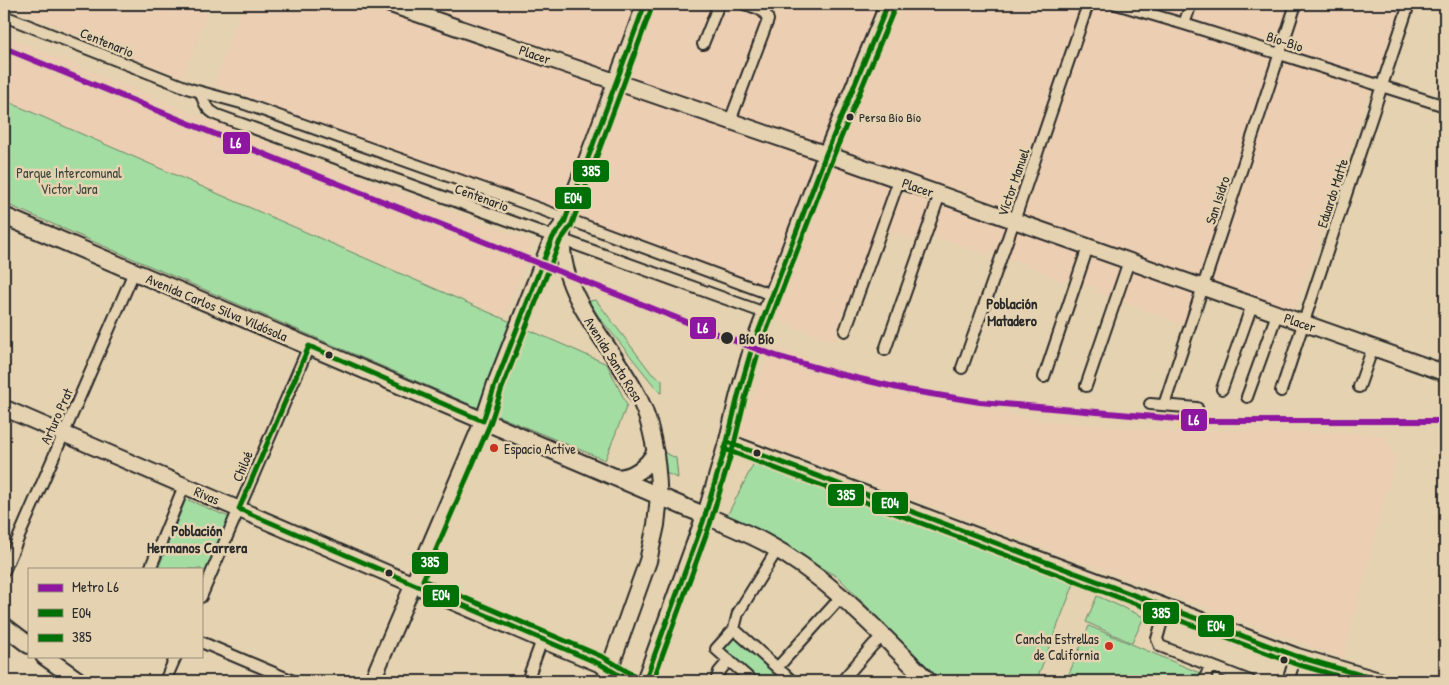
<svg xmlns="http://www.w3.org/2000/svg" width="1449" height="685" viewBox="0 0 1449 685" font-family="'Patrick Hand',sans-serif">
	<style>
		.built { fill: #ecceb2 }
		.green { fill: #a3dda2; stroke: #678466 }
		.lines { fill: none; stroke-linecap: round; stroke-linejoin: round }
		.street-casing { stroke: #2b2b2b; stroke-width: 14 }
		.secondary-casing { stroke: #2b2b2b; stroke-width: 19 }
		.primary-casing { stroke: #2b2b2b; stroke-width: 20 }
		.street { stroke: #e4d2b0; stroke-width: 10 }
		.secondary { stroke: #e4d2b0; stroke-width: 15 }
		.primary { stroke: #e4d2b0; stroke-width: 16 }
		.bus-1-casing { stroke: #e4d2b0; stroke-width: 9 }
		.bus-2-casing { stroke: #e4d2b0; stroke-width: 9 }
		.bus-1 { stroke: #007106; stroke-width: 5 }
		.bus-2 { stroke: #007106; stroke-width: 5 }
		.metro-1-casing { stroke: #e4d2b0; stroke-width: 10 }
		.metro-1 { stroke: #8e16a1; stroke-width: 6 }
		.bus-dot { fill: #2b2b2b; stroke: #e4d2b0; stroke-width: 2 }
		.poi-dot { fill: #c8321e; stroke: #e4d2b0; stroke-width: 2 }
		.labels { text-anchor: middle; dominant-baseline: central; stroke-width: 5; stroke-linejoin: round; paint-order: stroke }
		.bus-label { font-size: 13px; fill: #2b2b2b; stroke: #e4d2b0; text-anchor: start }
		.street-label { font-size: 14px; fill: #2b2b2b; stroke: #e4d2b0 }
		.park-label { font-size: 14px; fill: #3d463d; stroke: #e4d2b0 }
		.stop-label { font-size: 14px; font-weight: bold; fill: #2b2b2b; stroke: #e4d2b0; text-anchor: start }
		.poi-label { font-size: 14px; fill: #2b2b2b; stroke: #e4d2b0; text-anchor: start }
		.neighbourhood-label { font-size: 15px; font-weight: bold; fill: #2b2b2b; stroke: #e4d2b0 }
		.line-badge { stroke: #e4d2b0; stroke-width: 2 }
		.badge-label { font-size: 14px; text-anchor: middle; font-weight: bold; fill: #fff }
	</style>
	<rect width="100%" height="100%" fill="#e4d2b0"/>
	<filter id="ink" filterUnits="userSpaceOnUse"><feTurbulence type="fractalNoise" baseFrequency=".02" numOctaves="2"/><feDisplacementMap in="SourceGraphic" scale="10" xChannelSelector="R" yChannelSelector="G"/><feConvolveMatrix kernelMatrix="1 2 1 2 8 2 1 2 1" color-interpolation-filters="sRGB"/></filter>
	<g filter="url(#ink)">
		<path class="built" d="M 4,4 L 211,4 L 183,78 L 4,5 Z
			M 243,4 L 1402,4 L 1383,60 L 1365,103 L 1294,312 L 1201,280 L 1186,326 L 1095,291 L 1096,288 L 1068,278 L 1065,282 L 1039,272 L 1039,270 L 991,250 L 988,255 L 931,235 L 930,237 L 919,232 L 916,240 L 887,230 L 888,226 L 877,222 L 864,256 L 866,257 L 860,273 L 834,342 L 776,319 L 775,315 L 782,296 L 558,211 L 214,85 Z
			M 4,35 L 200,117 L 533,242 L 504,316 L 4,100 Z
			M 773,346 L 919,396 L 1038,420 L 1164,431 L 1343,432 L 1386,436 L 1395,460 L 1343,658 L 738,434 Z"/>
		<path class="green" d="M 4,100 L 607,364 L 627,405 L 605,460 L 474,406 L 4,203 Z
			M 596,300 L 652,374 L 662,380 L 662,392 L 660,393 L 599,317 L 589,301 Z
			M 661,451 L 676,458 L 678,478 L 663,472 Z
			M 756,459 L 1075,581 L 1036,681 L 940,681 L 838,577 L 727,516 Z
			M 186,499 L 231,518 L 201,583 L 201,569 L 158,569 Z
			M 1097,596 L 1144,617 L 1132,643 L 1086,622 Z
			M 1089,626 L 1202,674 L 1199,681 L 1066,681 Z
			M 733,632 L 788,681 L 755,681 L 719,649 Z"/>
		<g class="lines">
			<defs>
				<path id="street" d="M 1116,4 L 1184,24 L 1445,106
					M 4,16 L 190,89 L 245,104 L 524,203 L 772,295
					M 1184,24 L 1191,4
					M 703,44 L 719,4
					M 201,93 C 204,104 207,110 217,115 L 765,313
					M 730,121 L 768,20 C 766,9 753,7 744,4
					M 845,331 L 899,180
					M 885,350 L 940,194
					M 962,368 L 1014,221 L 1088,4
					M 1044,377 L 1088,247
					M 1086,386 L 1129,261
					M 1359,387 L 1373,347
					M 1222,389 L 1252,305
					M 1281,391 L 1409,4
					M 1247,397 L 1277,314
					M 1150,404 L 1197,408
					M 1164,405 L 1296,4
					M 150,569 L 184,486
					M 4,571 L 134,272
					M 201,597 L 309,346
					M 1166,607 L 1157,639 L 1160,646 L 1250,681
					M 734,629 L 792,681
					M 201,642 L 293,681
					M 777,668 L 842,596
					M 165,681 L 176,656
					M 527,681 L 542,640
					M 716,681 L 719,672 L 729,660
					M 752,681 L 716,649 L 734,629 L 738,613 L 777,550
					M 842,681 L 873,645 L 883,636
					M 1204,681 L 1210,666
					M 1288,681 L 1296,656"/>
				<path id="secondary" d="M 389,4 L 826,154 L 1445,373
					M 645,4 L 565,218 C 548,289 612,341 640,400 C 654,429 658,464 659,496
					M 4,408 L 542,640 L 600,664 L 629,681
					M 727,442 L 1296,656 L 1381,681
					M 705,516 L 727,442 L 738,396 L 751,351 L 826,154 L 888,4
					M 372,681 L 483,421 L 495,385 L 548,249 L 553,237 L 563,224"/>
				<path id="primary" d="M 4,216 L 687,508 C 713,519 739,529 764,542 C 828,576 877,630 928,681
					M 617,478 C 634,477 646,468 655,453
					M 4,626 L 29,645
					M 44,656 L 79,681
					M 605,681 L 648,561 L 656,525 L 659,496
					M 645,681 L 705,516"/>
			</defs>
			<use href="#street" class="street-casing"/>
			<use href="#secondary" class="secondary-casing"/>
			<use href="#primary" class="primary-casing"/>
			<use href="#street" class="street"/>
			<use href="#secondary" class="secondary"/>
			<use href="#primary" class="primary"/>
			<defs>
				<path id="bus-1" d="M 727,442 L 1296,656 L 1381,681
					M 629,681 L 600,664 L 239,509 L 309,346 L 483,421 L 495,385 L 548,249 L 553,237 L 564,223 L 645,4
					M 645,681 L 703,522 L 727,442 L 738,396 L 751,351 L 826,154 L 888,4"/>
				<path id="bus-2" d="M 724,449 L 1293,663 L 1355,681
					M 633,675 L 603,657 L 423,580 L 490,424 L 502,388 L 560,241 L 571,226 L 652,7
					M 653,681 L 710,524 L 734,444 L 745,398 L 758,353 L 833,157 L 895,7"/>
			</defs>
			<use href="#bus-1" class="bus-1-casing"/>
			<use href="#bus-2" class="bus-2-casing"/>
			<use href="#bus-1" class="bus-1"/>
			<use href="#bus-2" class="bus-2"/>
			<defs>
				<path id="metro-1" d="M 4,48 L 296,167 L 727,338 L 779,357 L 839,374 L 907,390 L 980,402 L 1201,421 L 1445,421"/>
			</defs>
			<use href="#metro-1" class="metro-1-casing"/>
			<use href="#metro-1" class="metro-1"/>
		</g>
	</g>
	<g class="bus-dot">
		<circle cx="850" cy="117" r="4.5"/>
		<circle cx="727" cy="338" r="7"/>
		<circle cx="329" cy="355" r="4.5"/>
		<circle cx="757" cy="453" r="4.5"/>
		<circle cx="389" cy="573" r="4.5"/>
		<circle cx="1284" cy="660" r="4.5"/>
	</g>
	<g class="poi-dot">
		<circle cx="494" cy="448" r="5"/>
		<circle cx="1109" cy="646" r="5"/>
	</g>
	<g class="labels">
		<g class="bus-label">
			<text x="859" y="117">Persa Bío Bío</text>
		</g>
		<g class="street-label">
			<text transform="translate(1285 41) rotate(18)">Bio-Bio</text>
			<text transform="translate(107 42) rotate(22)">Centenario</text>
			<text transform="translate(535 54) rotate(19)">Placer</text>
			<text transform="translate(1013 182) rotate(-71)">Víctor Manuel</text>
			<text transform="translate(918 187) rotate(19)">Placer</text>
			<text transform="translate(1332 193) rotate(-72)">Eduardo Matte</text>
			<text transform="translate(482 197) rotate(20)">Centenario</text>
			<text transform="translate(1217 200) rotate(-72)">San Isidro</text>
			<text transform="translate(217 307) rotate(23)">Avenida Carlos Silva Vildósola</text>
			<text transform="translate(1300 322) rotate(19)">Placer</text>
			<text transform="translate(614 359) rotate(58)">Avenida Santa Rosa</text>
			<text transform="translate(56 416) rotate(-66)">Arturo Prat</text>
			<text transform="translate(242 466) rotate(-67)">Chiloé</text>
			<text transform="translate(207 495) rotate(23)">Rivas</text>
		</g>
		<g class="park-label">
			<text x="69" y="172">Parque Intercomunal<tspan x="69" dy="16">Victor Jara</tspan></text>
		</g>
		<g class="stop-label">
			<text x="739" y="338">Bío Bío</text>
		</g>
		<g class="poi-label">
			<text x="504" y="448">Espacio Active</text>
			<text x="1099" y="638" text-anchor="end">Cancha Estrellas<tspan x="1099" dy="16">de California</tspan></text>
		</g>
		<g class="neighbourhood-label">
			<text x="1012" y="303">Población<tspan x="1012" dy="17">Matadero</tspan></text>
			<text x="197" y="530">Población<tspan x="197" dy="17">Hermanos Carrera</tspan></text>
		</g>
	</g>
	<g class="line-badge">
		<rect x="222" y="131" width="29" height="24" rx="5" fill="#8e16a1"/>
		<rect x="572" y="159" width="38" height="24" rx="5" fill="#007106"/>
		<rect x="554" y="186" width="38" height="24" rx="5" fill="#007106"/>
		<rect x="689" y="316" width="28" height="24" rx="5" fill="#8e16a1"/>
		<rect x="1180" y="408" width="28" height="24" rx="5" fill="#8e16a1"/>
		<rect x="827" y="483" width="38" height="24" rx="5" fill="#007106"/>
		<rect x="871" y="491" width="38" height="24" rx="5" fill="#007106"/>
		<rect x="411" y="551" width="38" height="24" rx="5" fill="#007106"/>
		<rect x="422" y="584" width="38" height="24" rx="5" fill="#007106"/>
		<rect x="1142" y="601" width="38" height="24" rx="5" fill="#007106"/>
		<rect x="1197" y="614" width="38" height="24" rx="5" fill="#007106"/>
	</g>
	<g class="badge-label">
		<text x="236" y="148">L6</text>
		<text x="591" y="176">385</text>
		<text x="573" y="203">E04</text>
		<text x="703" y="333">L6</text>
		<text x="1194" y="425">L6</text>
		<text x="846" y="500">385</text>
		<text x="890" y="508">E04</text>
		<text x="430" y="567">385</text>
		<text x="441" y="600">E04</text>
		<text x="1161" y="618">385</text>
		<text x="1216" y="631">E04</text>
	</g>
	<rect width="1449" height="685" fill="none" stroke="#e4d2b0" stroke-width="20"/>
	<rect x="10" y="10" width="1429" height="665" fill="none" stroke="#2b2b2b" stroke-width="2" filter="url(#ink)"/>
	<rect x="28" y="568" width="175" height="90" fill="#e4d2b0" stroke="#9a8f7b"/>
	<rect x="38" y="584" width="25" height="8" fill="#8e16a1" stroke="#9a8f7b"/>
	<text x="72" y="592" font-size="15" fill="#2b2b2b">Metro L6</text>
	<rect x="38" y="609" width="25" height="8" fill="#007106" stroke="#9a8f7b"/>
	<text x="72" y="618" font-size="15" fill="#2b2b2b">E04</text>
	<rect x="38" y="634" width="25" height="8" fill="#007106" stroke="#9a8f7b"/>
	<text x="72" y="642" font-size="15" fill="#2b2b2b">385</text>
</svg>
